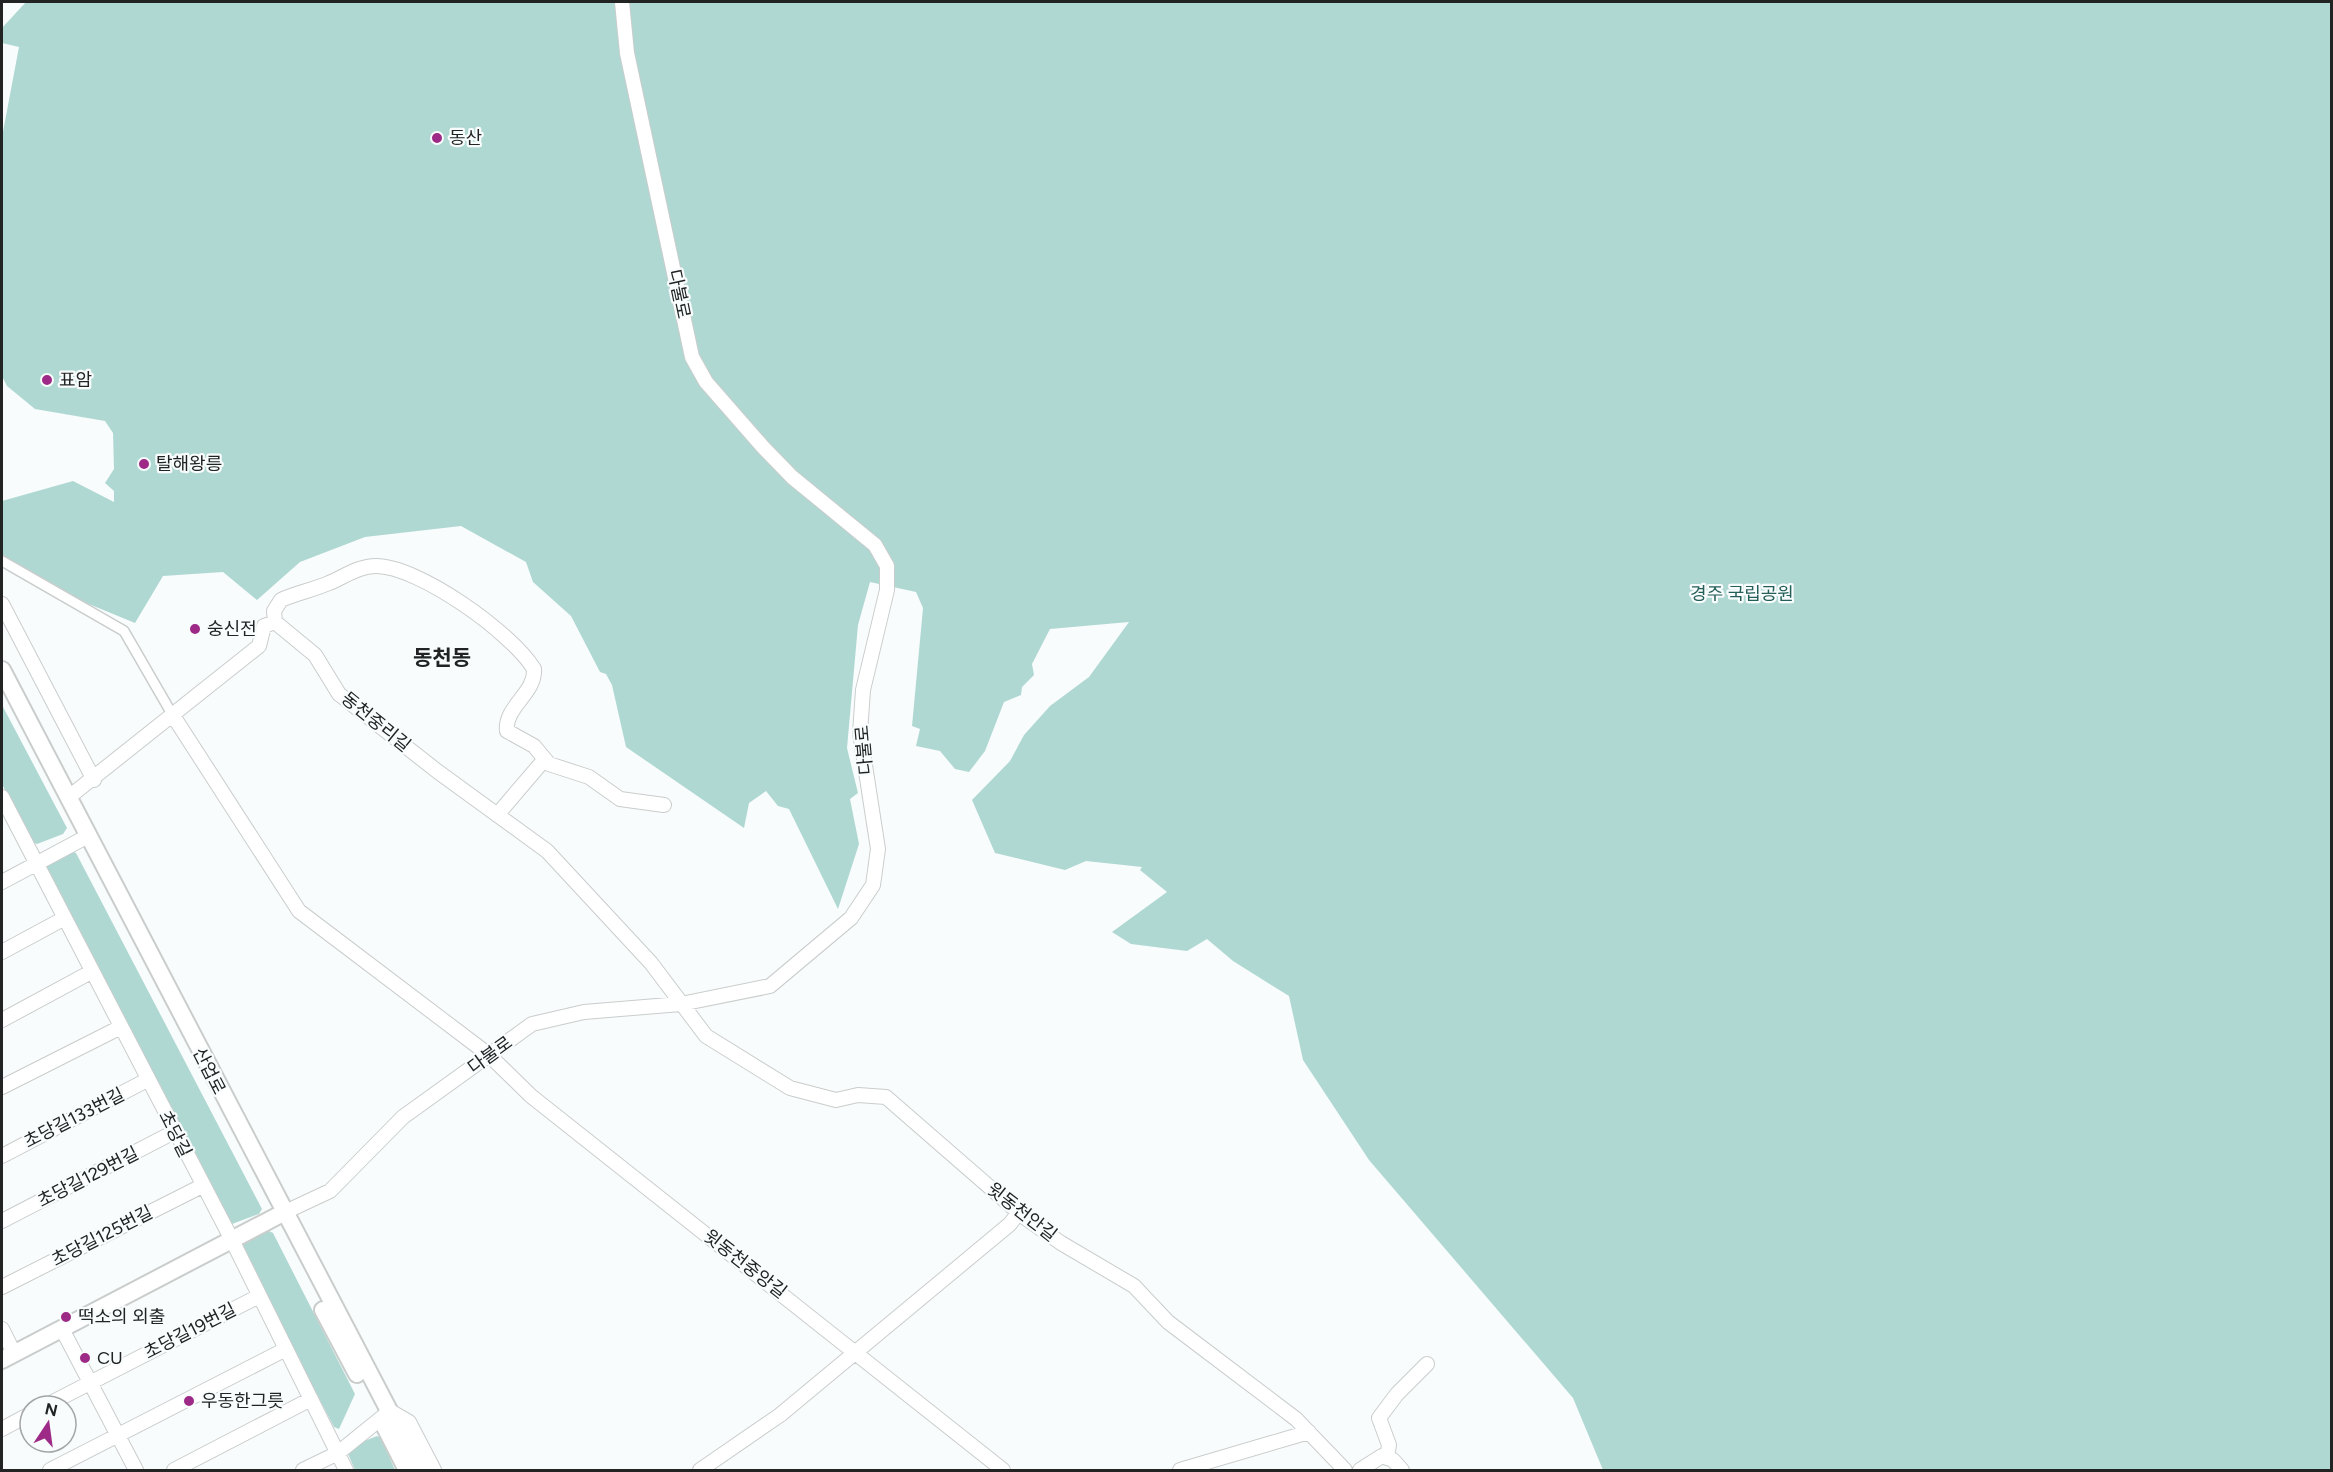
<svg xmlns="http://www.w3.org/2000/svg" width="2333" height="1472" viewBox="0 0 2333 1472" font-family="Figtree,'Noto Sans KR',sans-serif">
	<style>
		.green { fill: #b0d8d3 }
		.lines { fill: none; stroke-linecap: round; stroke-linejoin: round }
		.pedestrian-casing { stroke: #c9cdcc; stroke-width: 12 }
		.minor-casing { stroke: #c9cdcc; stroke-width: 16 }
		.tertiary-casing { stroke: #c9cdcc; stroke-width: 20 }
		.pedestrian { stroke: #fff; stroke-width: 9 }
		.minor { stroke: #fff; stroke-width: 14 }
		.tertiary { stroke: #fff; stroke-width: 16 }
		.poi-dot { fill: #9d2a86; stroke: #f8fcfc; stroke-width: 2 }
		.labels { text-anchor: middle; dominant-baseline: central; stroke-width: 4.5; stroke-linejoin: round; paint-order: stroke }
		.poi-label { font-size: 18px; fill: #222424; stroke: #f8fcfc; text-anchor: start }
		.street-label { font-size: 18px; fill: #222424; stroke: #f8fcfc }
		.park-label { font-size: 18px; fill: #245e58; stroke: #f8fcfc }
		.quarter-label { font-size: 21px; font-weight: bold; fill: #222424; stroke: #f8fcfc }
	</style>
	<rect width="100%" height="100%" fill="#f8fcfc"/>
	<path class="green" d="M 26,2 L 2331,2 L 2331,1470 L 1603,1470 L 1573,1398 L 1369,1160 L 1303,1060 L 1289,996 L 1233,961 L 1207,939 L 1187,951 L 1131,944 L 1112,932 L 1167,892 L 1140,870 L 1142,867 L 1086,861 L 1065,870 L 995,853 L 972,800 L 1010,761 L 1024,735 L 1050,706 L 1089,677 L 1129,622 L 1050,629 L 1032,664 L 1034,675 L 1022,687 L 1021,695 L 1004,702 L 985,751 L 969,772 L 955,769 L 940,751 L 916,746 L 920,729 L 912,726 L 923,608 L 916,592 L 870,582 L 858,625 L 847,748 L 858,793 L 850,799 L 859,844 L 838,909 L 789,809 L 778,806 L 766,791 L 749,803 L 744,828 L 626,747 L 612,685 L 606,674 L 600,672 L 571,616 L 533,582 L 526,562 L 461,526 L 365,537 L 300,562 L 257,600 L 223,572 L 163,576 L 135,623 L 23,577 L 2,554 L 2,501 L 73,481 L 114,502 L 114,491 L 105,483 L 114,469 L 113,433 L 105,421 L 35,409 L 7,386 L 2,376 L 2,137 L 19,47 L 2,43 L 2,28 Z
		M 2,705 L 67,828 L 63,834 L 37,844 L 32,842 L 2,784 Z
		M 72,851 L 76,853 L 262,1209 L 259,1214 L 232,1224 L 228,1222 L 44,871 L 48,863 Z
		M 269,1231 L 273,1233 L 355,1394 L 339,1429 L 334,1427 L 241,1251 L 244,1243 Z
		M 377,1436 L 381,1438 L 395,1470 L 355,1470 L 348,1454 L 352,1446 Z"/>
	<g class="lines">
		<defs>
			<path id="pedestrian" d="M 2,561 L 124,631 L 172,714"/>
			<path id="minor" d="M 2,604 L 94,780
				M 275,622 L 274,611 L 281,600 C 296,593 313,590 329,583 C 344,577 358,566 376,566 C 419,566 512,633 534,669 C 536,693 504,707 507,731 L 534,746 L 549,764 L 589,777 L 620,799 L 664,805
				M 172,714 L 299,911 L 489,1055 L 531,1096 L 1003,1470
				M 2,797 L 232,1240 L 346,1470
				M 69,797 L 259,646 L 264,626 L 275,622 L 315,655 L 339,694 L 437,771 L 547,851 L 651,963 L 706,1036 L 790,1088 L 836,1100 L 858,1095 L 886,1097 L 1024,1217 L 1061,1243 L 1134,1286 L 1168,1322 L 1296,1419 L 1345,1470
				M 497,815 L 544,760
				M 2,882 L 88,836
				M 2,952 L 63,919
				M 2,1020 L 91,972
				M 2,1087 L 119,1028
				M 2,1156 L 147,1080
				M 283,1213 L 330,1191 L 403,1117 L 532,1024 L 584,1012 L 681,1004 L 770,986 L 851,918 L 873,885 L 878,849 L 860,733 L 863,690 L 887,590 L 887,566 L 875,545 L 792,477 L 762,446 L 706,382 L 692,357 L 627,53 L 622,2
				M 2,1221 L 174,1132
				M 2,1287 L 202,1186
				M 2,1329 L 14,1353
				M 62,1329 L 136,1470
				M 45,1406 L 259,1296
				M 2,1429 L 30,1414
				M 1387,1458 L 1389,1445 L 1379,1418 L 1397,1394 L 1427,1364
				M 50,1470 L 286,1349
				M 174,1470 L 311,1399
				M 303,1470 L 338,1453 L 390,1411 L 409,1422 L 434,1470
				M 700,1470 L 780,1415 L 1010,1224 L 1019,1212
				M 1180,1470 L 1309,1432
				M 1360,1470 L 1382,1456 L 1393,1460 L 1402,1470"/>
			<path id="tertiary" d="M 2,670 L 420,1470
				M 323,1310 L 357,1374
				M 2,1360 L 283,1213
				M 382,1421 L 407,1470"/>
		</defs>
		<use href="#pedestrian" class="pedestrian-casing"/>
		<use href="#minor" class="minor-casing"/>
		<use href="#tertiary" class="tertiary-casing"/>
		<use href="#pedestrian" class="pedestrian"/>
		<use href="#minor" class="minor"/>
		<use href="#tertiary" class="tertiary"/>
	</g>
	<g class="poi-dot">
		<circle cx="437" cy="138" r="6"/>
		<circle cx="47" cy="380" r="6"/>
		<circle cx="144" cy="464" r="6"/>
		<circle cx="195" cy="629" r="6"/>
		<circle cx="66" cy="1317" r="6"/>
		<circle cx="85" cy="1358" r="6"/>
		<circle cx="189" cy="1401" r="6"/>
	</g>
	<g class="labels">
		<g class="poi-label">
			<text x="449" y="138">동산</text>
			<text x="59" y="380">표암</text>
			<text x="156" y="464">탈해왕릉</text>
			<text x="207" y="629">숭신전</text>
			<text x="78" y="1317">떡소의 외출</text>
			<text x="97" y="1358">CU</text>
			<text x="201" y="1401">우동한그릇</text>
		</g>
		<g class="street-label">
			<text transform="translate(679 294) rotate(78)">다불로</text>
			<text transform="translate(376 722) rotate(39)">동천중리길</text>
			<text transform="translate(864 750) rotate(-95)">다불로</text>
			<text transform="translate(490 1055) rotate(-36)">다불로</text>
			<text transform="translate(209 1071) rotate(63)">산업로</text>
			<text transform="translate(74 1118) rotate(-27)">초당길133번길</text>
			<text transform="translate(175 1134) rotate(63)">초당길</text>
			<text transform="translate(88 1177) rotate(-27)">초당길129번길</text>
			<text transform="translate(1022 1212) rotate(38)">윗동천안길</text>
			<text transform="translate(102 1236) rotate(-27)">초당길125번길</text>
			<text transform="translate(745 1264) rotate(38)">윗동천중앙길</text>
			<text transform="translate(190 1331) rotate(-27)">초당길19번길</text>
		</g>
		<g class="park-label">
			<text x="1742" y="594">경주 국립공원</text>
		</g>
		<g class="quarter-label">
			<text x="442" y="657">동천동</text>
		</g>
	</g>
	<rect width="2333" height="1472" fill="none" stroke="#222424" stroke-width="6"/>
	<g transform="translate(48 1424) rotate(13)"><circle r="28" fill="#f8fcfc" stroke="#a2a6a6" stroke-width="1.5"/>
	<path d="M0-4.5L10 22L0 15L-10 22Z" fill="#9d2a86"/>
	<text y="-9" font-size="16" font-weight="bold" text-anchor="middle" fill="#222424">N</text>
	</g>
</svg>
